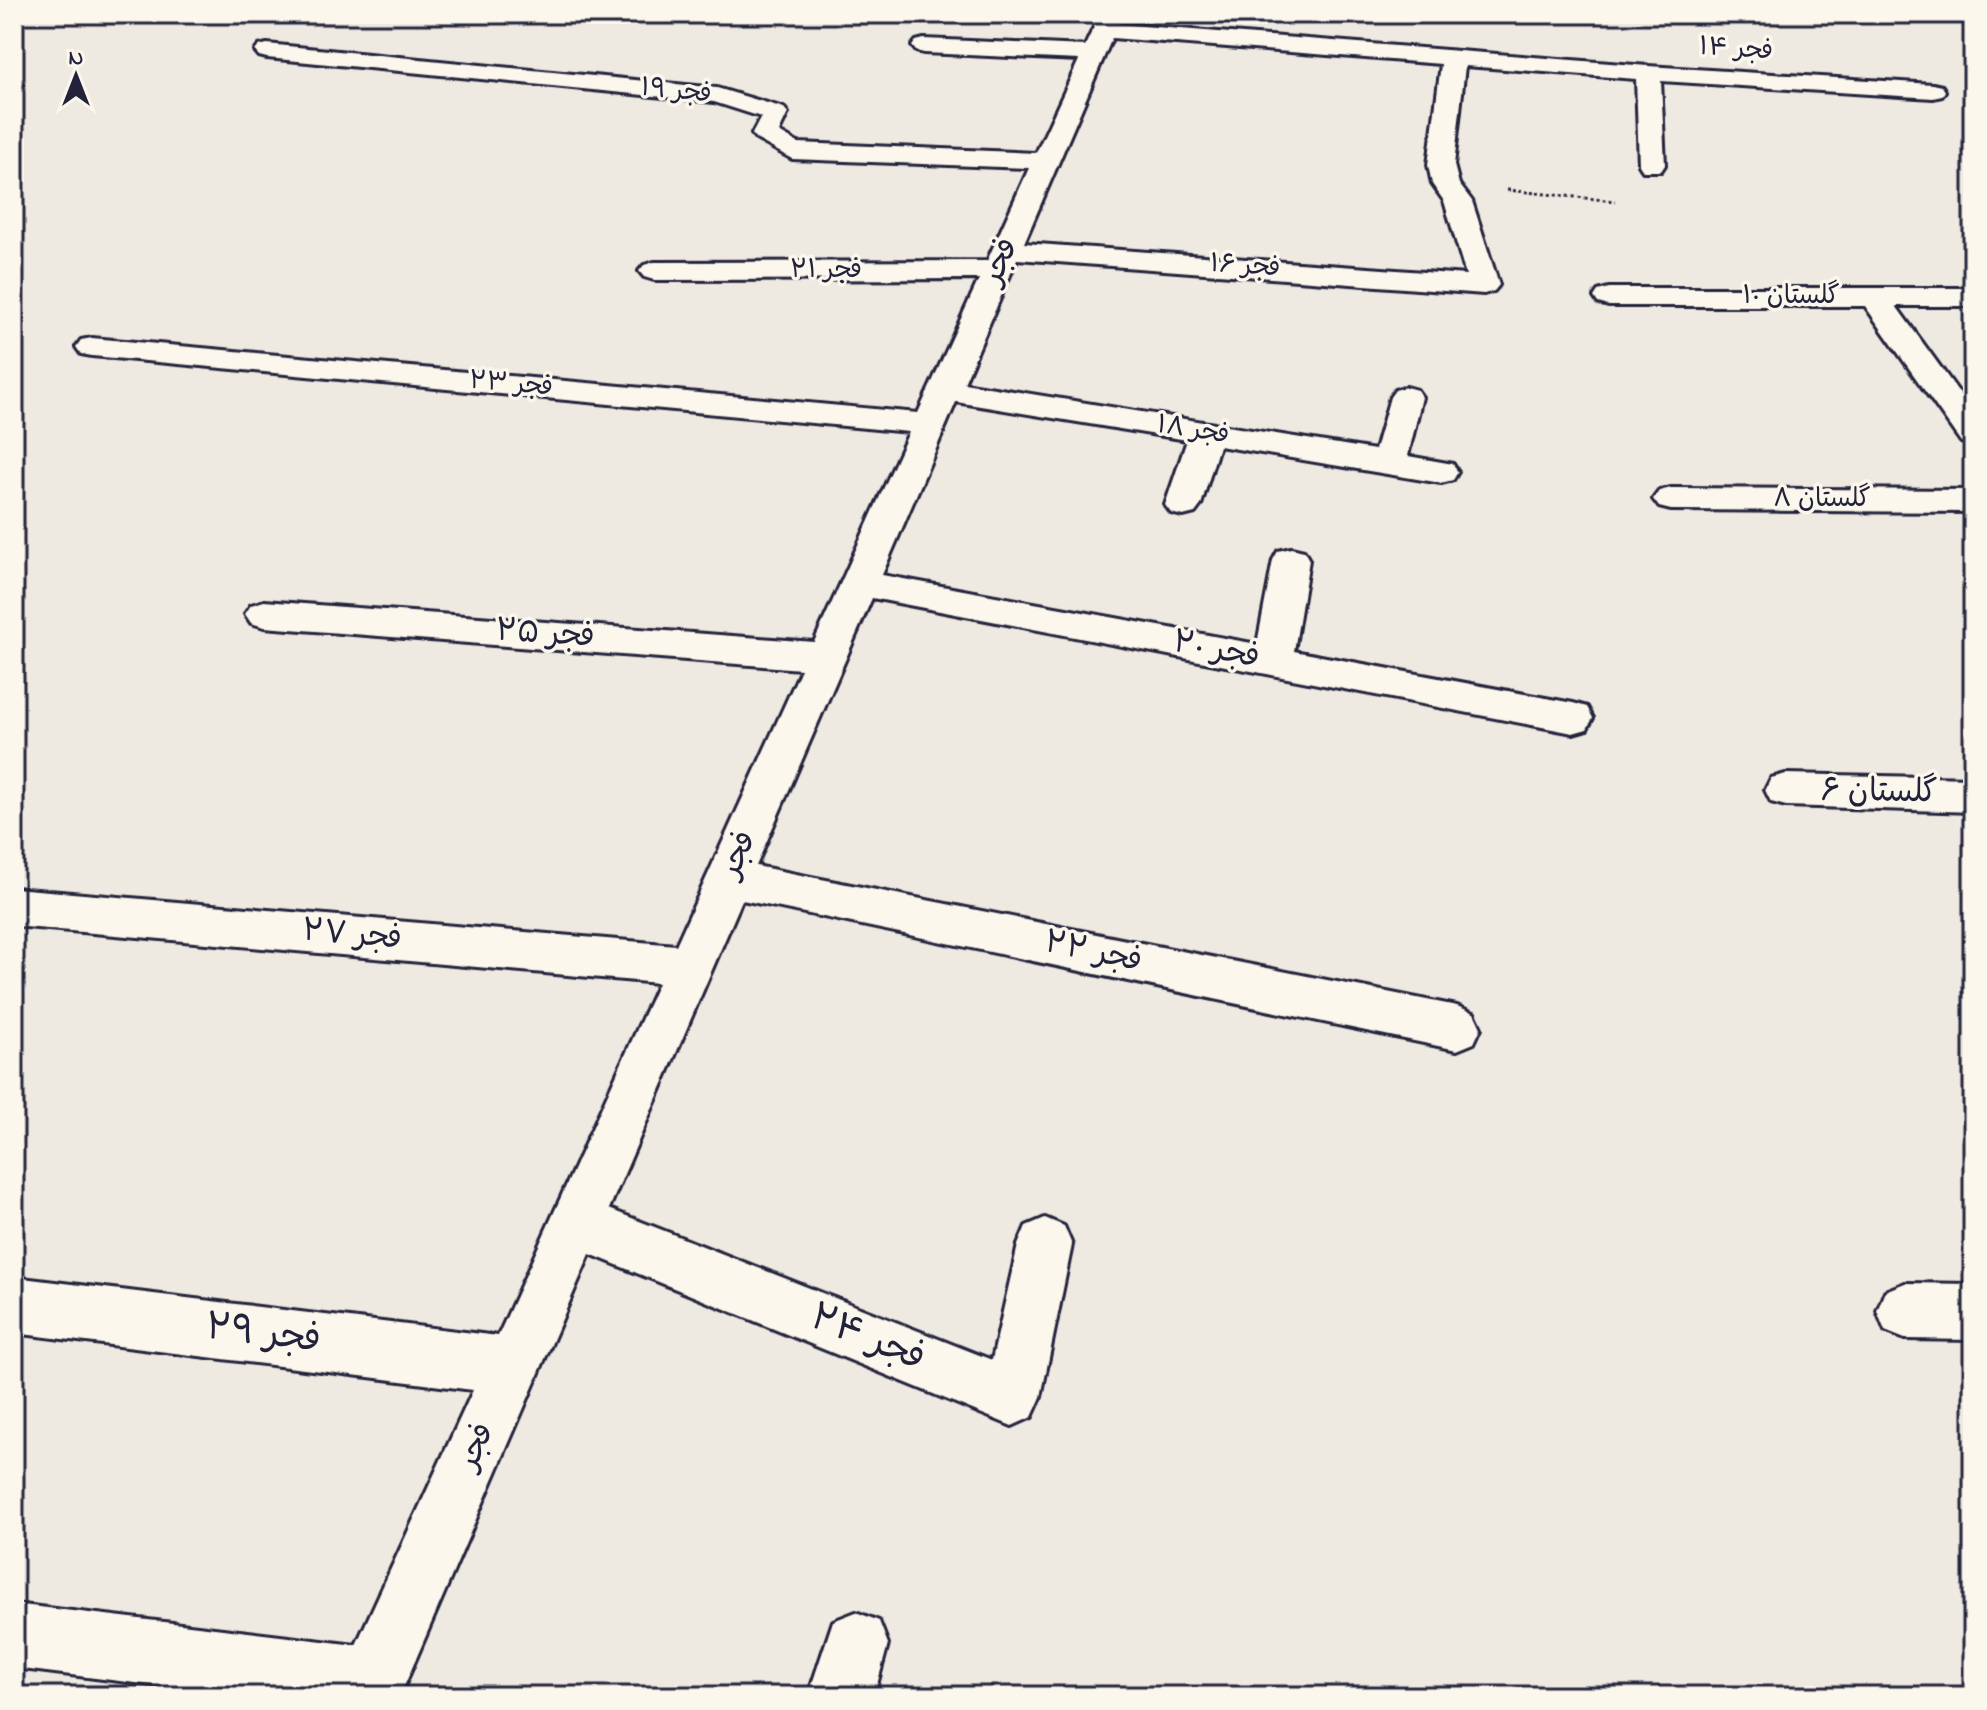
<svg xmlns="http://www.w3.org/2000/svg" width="1987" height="1710" viewBox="0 0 1987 1710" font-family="'Indie Flower','Playpen Sans Arabic',sans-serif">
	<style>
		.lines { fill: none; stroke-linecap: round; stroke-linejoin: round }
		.minor-casing { stroke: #22223b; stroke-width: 6 }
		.path { stroke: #22223b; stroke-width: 3; stroke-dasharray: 3 3; stroke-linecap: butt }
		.minor { fill: #fbf7ec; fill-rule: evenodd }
		.labels { text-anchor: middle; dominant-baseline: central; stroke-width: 7; stroke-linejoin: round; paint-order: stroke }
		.far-street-label { font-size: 26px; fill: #22223b; stroke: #fbf7ec }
		.street-label { font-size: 32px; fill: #22223b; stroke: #fbf7ec }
		.near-street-label { font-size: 38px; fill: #22223b; stroke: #fbf7ec }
	</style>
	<rect width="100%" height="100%" fill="#eeeae2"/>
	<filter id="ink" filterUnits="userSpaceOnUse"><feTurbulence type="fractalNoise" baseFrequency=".0125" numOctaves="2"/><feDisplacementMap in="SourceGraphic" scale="16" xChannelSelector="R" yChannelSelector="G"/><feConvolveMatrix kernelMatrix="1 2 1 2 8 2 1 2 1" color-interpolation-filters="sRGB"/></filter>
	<g filter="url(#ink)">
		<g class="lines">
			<defs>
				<path id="minor" d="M 1100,14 L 1122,14 L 1118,24 L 1648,66 L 1933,84 L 1942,86 L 1945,91 L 1942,96 L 1933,98 L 1661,81 L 1665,165 L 1661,171 L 1643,171 L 1639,165 L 1636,79 L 1465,66 L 1454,165 L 1459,184 L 1472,201 L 1499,285 L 1494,291 L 1484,294 L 1017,259 L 964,383 L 1375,450 L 1390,397 L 1395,390 L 1406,387 L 1417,390 L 1422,397 L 1408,456 L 1453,464 L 1458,472 L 1453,480 L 1441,483 L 1219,446 L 1201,505 L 1195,513 L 1183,516 L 1171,513 L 1165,505 L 1187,440 L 956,402 L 882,575 L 1257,644 L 1273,560 L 1278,551 L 1291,548 L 1304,551 L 1309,560 L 1294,651 L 1573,703 L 1587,707 L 1593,718 L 1587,729 L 1573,733 L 872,598 L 756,866 L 1457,1006 L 1474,1013 L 1481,1028 L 1474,1043 L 1457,1050 L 742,900 L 609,1209 L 992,1360 L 1018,1245 L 1026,1226 L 1045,1218 L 1064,1226 L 1072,1245 L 1041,1397 L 1032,1417 L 1012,1426 L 590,1254 L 400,1696 L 241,1696 L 14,1668 L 14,1604 L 356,1645 L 473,1390 L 14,1333 L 14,1277 L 498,1336 L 658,983 L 14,926 L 14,888 L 676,945 L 801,669 L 264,627 L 251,623 L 245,614 L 251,605 L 264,601 L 814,642 L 909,432 L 92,356 L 81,354 L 76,347 L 81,340 L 92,338 L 918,413 L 979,279 L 654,280 L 644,277 L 639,271 L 644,265 L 654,262 L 987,261 L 1029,168 L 792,159 L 756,139 L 752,134 L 761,117 L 714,102 L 267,58 L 259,56 L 255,51 L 259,46 L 267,44 L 717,88 L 784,108 L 788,113 L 779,132 L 798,143 L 1036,153 L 1079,60 L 924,53 L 916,51 L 912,46 L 916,41 L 924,39 L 1085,46 ZM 1112,38 L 1441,64 L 1428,165 L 1432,184 L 1444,201 L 1466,275 L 1024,243 Z
					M 1609,288 L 1973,288 L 1973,306 L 1896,306 L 1973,412 L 1973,445 L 1961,442 L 1865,306 L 1609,306 L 1598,303 L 1594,297 L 1598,291 Z
					M 1671,488 L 1973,490 L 1973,512 L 1671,510 L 1659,507 L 1653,499 L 1659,491 Z
					M 1786,774 L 1973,778 L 1973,812 L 1786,806 L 1771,802 L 1765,790 L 1771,778 Z
					M 1905,1283 L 1973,1284 L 1973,1340 L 1905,1339 L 1885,1331 L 1877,1311 L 1885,1291 Z
					M 856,1612 L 879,1621 L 888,1644 L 874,1696 L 808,1696 L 833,1621 Z"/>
			</defs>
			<use href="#minor" class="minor-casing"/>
			<path class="path" d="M 1507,190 L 1615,201"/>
			<use href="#minor" class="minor"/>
		</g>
	</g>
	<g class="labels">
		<g class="far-street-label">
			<text transform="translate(1736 50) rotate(4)">فجر ۱۴</text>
			<text transform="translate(676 92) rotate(6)">فجر ۱۹</text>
			<text transform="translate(1245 267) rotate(4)">فجر ۱۶</text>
			<text x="826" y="271">فجر ۲۱</text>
			<text x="1791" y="297">گلستان ۱۰</text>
			<text transform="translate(511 385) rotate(5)">فجر ۲۳</text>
			<text transform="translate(1193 431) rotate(9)">فجر ۱۸</text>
			<text x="1822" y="500">گلستان ۸</text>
		</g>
		<g class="street-label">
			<text transform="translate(1001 262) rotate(-66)">فجر</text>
			<text transform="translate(545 635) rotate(4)">فجر ۲۵</text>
			<text transform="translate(1216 651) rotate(11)">فجر ۲۰</text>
			<text transform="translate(1879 793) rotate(1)">گلستان ۶</text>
			<text transform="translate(739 855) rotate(-66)">فجر</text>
			<text transform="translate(352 936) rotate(5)">فجر ۲۷</text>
			<text transform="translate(1093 953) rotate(12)">فجر ۲۲</text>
			<text transform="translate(477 1447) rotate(-66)">فجر</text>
		</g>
		<g class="near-street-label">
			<text transform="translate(263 1335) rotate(7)">فجر ۲۹</text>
			<text transform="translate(867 1339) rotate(22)">فجر ۲۴</text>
		</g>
	</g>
	<rect width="1987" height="1710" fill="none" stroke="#fbf7ec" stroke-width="48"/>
	<rect x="24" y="24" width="1939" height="1662" fill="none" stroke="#22223b" stroke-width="3" filter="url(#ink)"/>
	<g transform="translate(76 76)" stroke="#fbf7ec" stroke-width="6" paint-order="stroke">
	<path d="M0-6L14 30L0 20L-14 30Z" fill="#22223b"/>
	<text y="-12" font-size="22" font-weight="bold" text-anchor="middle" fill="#22223b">N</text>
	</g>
</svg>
